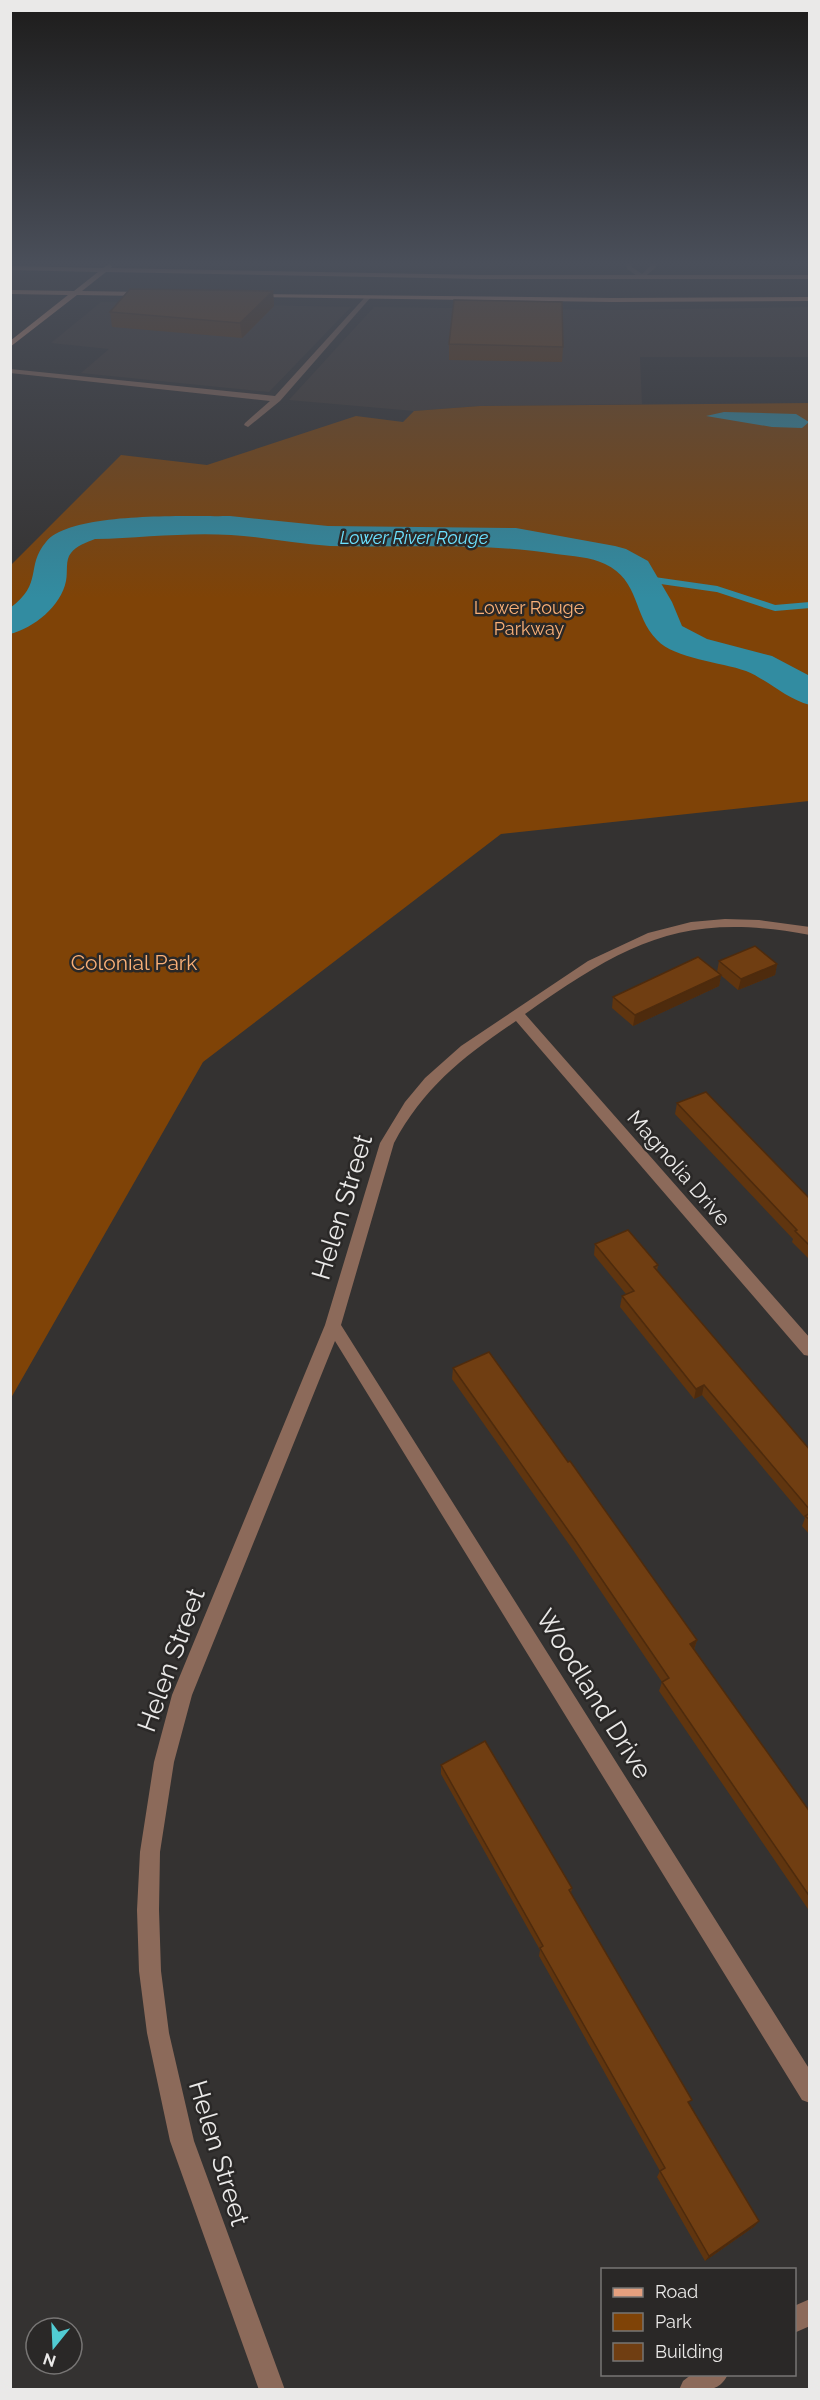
<svg xmlns="http://www.w3.org/2000/svg" width="820" height="2400" viewBox="0 0 820 2400" font-family="Raleway,sans-serif">
	<style>
		.built { fill: #423a35 }
		.green { fill: #7f4307 }
		.water { fill: #328ca1 }
		.lines { fill: none; stroke-linecap: round; stroke-linejoin: round }
		.stream { stroke: #328ca1; stroke-width: 6 }
		.river { fill: #328ca1; fill-rule: evenodd }
		.minor { fill: #8c6a5a; fill-rule: evenodd }
		.major { fill: #e5a07f; fill-rule: evenodd }
		.wall { fill: #60350f }
		.shaded-wall { fill: #4e2b0d }
		.building { fill: #703e12; stroke: #4e2b0d; stroke-width: 1.5 }
		.labels { text-anchor: middle; dominant-baseline: central; stroke-width: 5; stroke-linejoin: round; paint-order: stroke }
		.far-water-label { font-size: 18px; font-style: italic; fill: #6ce1ff; stroke: #2a2827 }
		.far-park-label { font-size: 18px; fill: #fab078; stroke: #2a2827 }
		.park-label { font-size: 21px; fill: #fab078; stroke: #2a2827 }
		.street-label { font-size: 21px; fill: #eae9e8; stroke: #2a2827 }
		.near-street-label { font-size: 26px; fill: #eae9e8; stroke: #2a2827 }
	</style>
	<rect width="100%" height="100%" fill="#343231"/>
	<path class="built" d="M 147,262 L 492,262 L 493,269 L 145,263 Z
		M 101,302 L 351,307 L 269,392 L 81,373 L 109,349 L 51,343 Z
		M 374,307 L 618,310 L 809,307 L 809,357 L 640,357 L 642,404 L 480,406 L 414,411 L 289,400 Z"/>
	<path class="green" d="M 809,403 L 809,801 L 501,834 L 203,1062 L 11,1398 L 11,565 L 121,455 L 207,465 L 356,416 L 403,422 L 414,411 L 480,406 Z"/>
	<path class="water" d="M 724,412 L 796,414 L 809,422 L 802,428 L 772,427 L 706,416 Z"/>
	<g class="lines">
		<path class="stream" d="M 640,578 L 717,589 L 775,608 L 810,605"/>
		<path class="river" d="M 230,516 L 328,526 L 516,528 L 615,546 L 626,549 L 648,561 L 672,602 L 682,626 L 707,639 L 772,656 L 808,675 L 810,705 C 786,699 768,680 746,671 C 721,662 675,659 657,640 C 633,616 640,580 605,564 C 591,557 572,556 556,554 C 482,542 406,548 330,546 C 297,544 264,537 231,535 C 187,532 140,538 95,539 C 87,542 76,546 71,553 C 65,560 68,572 66,581 C 61,606 34,628 10,634 L 10,608 C 44,583 25,567 46,542 C 71,511 190,517 230,516 Z"/>
		<path class="minor" d="M 626,262 L 632,262 L 632,267 L 642,274 L 650,266 L 650,262 L 656,262 L 656,267 L 642,279 L 627,269 Z
			M 366,296 L 371,297 L 280,401 L 248,427 L 244,425 L 245,423 L 270,401 L 10,373 L 10,369 L 275,396 Z
			M 725,919 L 759,920 L 810,927 L 810,935 C 682,911 627,943 525,1014 L 810,1338 L 810,1356 L 804,1355 L 516,1021 C 464,1056 424,1087 394,1143 L 341,1325 L 810,2070 L 810,2103 L 802,2100 L 335,1341 L 192,1695 L 174,1762 L 160,1852 L 159,1910 L 161,1971 L 169,2033 L 194,2141 L 285,2390 L 259,2390 L 170,2141 L 147,2033 L 139,1971 L 137,1910 L 140,1852 L 154,1762 L 172,1695 L 325,1325 L 380,1143 L 405,1102 L 425,1078 L 461,1046 L 588,961 L 648,933 L 691,922 Z
			M 810,2299 L 810,2326 L 794,2333 L 794,2306 Z
			M 692,2374 L 728,2374 C 719,2395 698,2390 679,2390 L 683,2381 Z"/>
		<path class="major" d="M 109,264 L 112,266 L 111,268 L 481,275 L 810,275 L 810,279 L 481,279 L 106,272 L 82,291 L 145,292 L 148,294 L 145,296 L 77,295 L 10,347 L 10,341 L 68,295 L 10,294 L 10,290 L 74,291 L 98,272 L 10,270 L 10,266 L 103,268 Z
			M 251,294 L 613,298 L 810,297 L 810,301 L 613,302 L 253,297 Z"/>
	</g>
	<path class="wall" d="M 273,291 L 274,306 L 242,338 L 112,327 L 110,312 Z
		M 449,344 L 563,347 L 562,362 L 449,360 Z
		M 719,961 L 777,964 L 775,975 L 738,990 L 717,972 Z
		M 721,975 L 719,986 L 633,1026 L 612,1008 L 613,997 Z
		M 677,1103 L 810,1199 L 810,1260 L 792,1242 L 793,1239 L 675,1114 Z
		M 595,1244 L 658,1265 L 657,1271 L 810,1450 L 810,1535 L 802,1526 L 805,1518 L 702,1395 L 694,1399 L 620,1307 L 622,1296 L 626,1294 L 594,1255 Z
		M 453,1368 L 568,1462 L 697,1640 L 694,1650 L 810,1812 L 810,1912 L 659,1691 L 662,1682 L 573,1550 L 452,1379 Z
		M 441,1765 L 572,1888 L 571,1893 L 690,2105 L 755,2226 L 705,2261 L 657,2177 L 660,2171 L 539,1956 L 540,1950 L 441,1774 Z"/>
	<path class="shaded-wall" d="M 273,291 L 274,306 L 242,338 L 240,323 Z
		M 777,964 L 775,975 L 738,990 L 741,979 Z
		M 721,975 L 719,986 L 633,1026 L 635,1015 Z
		M 704,1385 L 702,1395 L 694,1399 L 696,1389 Z
		M 697,1640 L 694,1649 L 687,1653 L 690,1644 Z
		M 759,2221 L 755,2226 L 705,2261 L 709,2256 Z"/>
	<path class="building" d="M 130,289 L 273,291 L 240,323 L 110,312 Z
		M 454,300 L 562,302 L 563,347 L 449,344 Z
		M 755,946 L 777,964 L 741,979 L 719,961 Z
		M 698,957 L 721,975 L 635,1015 L 613,997 Z
		M 706,1092 L 810,1199 L 810,1246 L 795,1231 L 797,1230 L 677,1103 Z
		M 628,1230 L 658,1265 L 654,1267 L 810,1450 L 810,1510 L 704,1385 L 696,1389 L 622,1296 L 634,1291 L 595,1244 Z
		M 489,1352 L 568,1462 L 570,1461 L 697,1640 L 690,1644 L 810,1812 L 810,1897 L 662,1682 L 669,1678 L 575,1540 L 453,1368 Z
		M 810,1513 L 810,1520 L 805,1516 Z
		M 485,1741 L 572,1888 L 569,1890 L 692,2100 L 688,2102 L 759,2221 L 709,2256 L 660,2171 L 665,2168 L 540,1948 L 543,1946 L 441,1765 Z"/>
	<linearGradient id="sky" x2="0" y2="1"><stop stop-color="#1d1c1b"/><stop offset="0.44" stop-color="#4a4f5a"/><stop offset="1" stop-color="#4a4f5a" stop-opacity="0"/></linearGradient>
	<rect width="820" height="598" fill="url(#sky)"/>
	<g class="labels">
		<g class="far-water-label">
			<text x="414" y="537">Lower River Rouge</text>
		</g>
		<g class="far-park-label">
			<text x="529" y="607">Lower Rouge<tspan x="529" dy="21">Parkway</tspan></text>
		</g>
		<g class="park-label">
			<text x="134" y="962">Colonial Park</text>
		</g>
		<g class="street-label">
			<text transform="translate(679 1168) rotate(49)">Magnolia Drive</text>
		</g>
		<g class="near-street-label">
			<text transform="translate(342 1207) rotate(-73)">Helen Street</text>
			<text transform="translate(171 1660) rotate(-70)">Helen Street</text>
			<text transform="translate(594 1694) rotate(58)">Woodland Drive</text>
			<text transform="translate(219 2153) rotate(73)">Helen Street</text>
		</g>
	</g>
	<rect width="820" height="2400" fill="none" stroke="#eae9e8" stroke-width="24"/>
	<rect x="601" y="2268" width="195" height="108" fill="#2a2827" stroke="#777574" stroke-width="1.5"/>
	<rect x="613" y="2288" width="30" height="9" fill="#e5a07f" stroke="#777574" stroke-width="1.5"/>
	<text x="655" y="2298" font-size="18" fill="#eae9e8">Road</text>
	<rect x="613" y="2313" width="30" height="18" fill="#7f4307" stroke="#777574" stroke-width="1.5"/>
	<text x="655" y="2328" font-size="18" fill="#eae9e8">Park</text>
	<rect x="613" y="2343" width="30" height="18" fill="#703e12" stroke="#777574" stroke-width="1.5"/>
	<text x="655" y="2358" font-size="18" fill="#eae9e8">Building</text>
	<g transform="translate(54 2346) rotate(198)"><circle r="28" fill="#2a2827" stroke="#777574" stroke-width="1.5"/>
	<path d="M0-4.5L10 22L0 15L-10 22Z" fill="#51ccd3"/>
	<text y="-9" font-size="16" font-weight="bold" text-anchor="middle" fill="#eae9e8">N</text>
	</g>
</svg>
